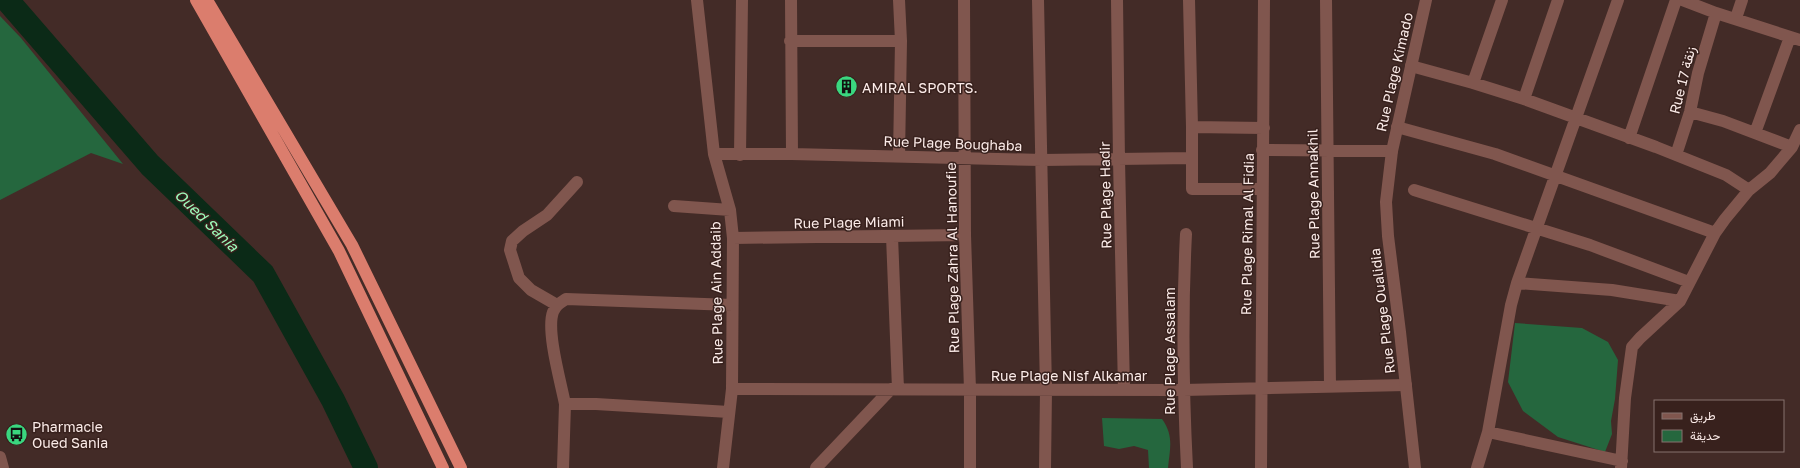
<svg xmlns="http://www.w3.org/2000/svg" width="1800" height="468" viewBox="0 0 1800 468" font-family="'Golos Text',Vazirmatn,sans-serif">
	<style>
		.green { fill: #25673e }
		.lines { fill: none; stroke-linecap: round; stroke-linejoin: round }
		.river { stroke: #0b2a17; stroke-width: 24 }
		.minor { stroke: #80564e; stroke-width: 12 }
		.tertiary { stroke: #80564e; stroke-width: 12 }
		.trunk { stroke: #db7d6d; stroke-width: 12 }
		.labels { text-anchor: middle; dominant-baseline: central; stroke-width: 3; stroke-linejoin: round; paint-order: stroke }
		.street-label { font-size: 14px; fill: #fbebe8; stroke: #38211d }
		.poi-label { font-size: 14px; fill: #fbebe8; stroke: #38211d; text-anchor: start }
		.water-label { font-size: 15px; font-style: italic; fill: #9dfcbb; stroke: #38211d }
	</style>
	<rect width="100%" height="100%" fill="#432b27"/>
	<path class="green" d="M 0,16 L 21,38 L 123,164 L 91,153 L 0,200 Z
		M 1515,323 L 1582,328 L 1608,342 L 1618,360 L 1615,399 L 1611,421 L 1612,434 L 1605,452 L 1558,437 L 1523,411 L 1508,382 Z
		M 1102,418 L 1162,419 C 1174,436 1170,448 1168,468 L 1149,468 L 1148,450 L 1134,446 L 1119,449 L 1104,446 Z"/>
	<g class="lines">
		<path class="river" d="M 7,0 L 150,165 L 263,274 L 333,400 L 366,468"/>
		<path class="minor" d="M 697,0 L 714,154 L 730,210 L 733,238 L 732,389 L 723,468
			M 791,0 L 792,154
			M 899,0 L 901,41 L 899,156
			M 964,0 L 965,235 L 970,390 L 970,468
			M 1038,0 L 1046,390 L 1045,468
			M 1117,0 L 1119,160 L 1124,390
			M 1189,0 L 1192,127 L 1192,189 L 1262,189
			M 1326,0 L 1330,387
			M 1682,0 L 1716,13 L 1800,40
			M 1736,18 L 1742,0
			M 790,41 L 901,41
			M 1411,66 L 1473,83 L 1524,99 L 1656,147 L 1726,175 L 1749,190
			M 1473,83 L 1502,0
			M 1524,99 L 1558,0
			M 1690,112 L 1723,121 L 1792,147
			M 1192,127 L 1264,128
			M 1397,127 L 1495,154 L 1715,233
			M 1755,133 L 1790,37
			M 1629,138 L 1676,0
			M 1262,150 L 1392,151
			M 714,154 L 792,154 L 1042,160 L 1192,158
			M 740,155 L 742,0
			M 1676,155 L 1690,112 L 1698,73 L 1716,13
			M 1414,190 L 1590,245 L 1689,282
			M 674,206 L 730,210
			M 1186,234 C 1182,312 1183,390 1187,468
			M 892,236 L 898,389
			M 733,238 L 965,235
			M 1517,283 L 1612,290 L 1680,301
			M 557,305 L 531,290 L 519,278 L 510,250 L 512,241 L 523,231 L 547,215 L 577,182
			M 732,389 L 1183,390 L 1406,385
			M 729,412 L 596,404 L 565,404 C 561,383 546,331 553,312 C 556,305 560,303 566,299 L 732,305
			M 1488,432 L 1622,461
			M 0,457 L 3,468
			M 563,468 L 565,404
			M 816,468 L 891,389
			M 1261,468 L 1264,0
			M 1477,468 L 1488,432 L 1511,305 L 1517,283 L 1618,0
			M 1621,468 L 1625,398 L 1632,347 L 1640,338 L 1680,301 L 1715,233 L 1725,219 L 1749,190 L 1770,173 L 1792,147 L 1800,130"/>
		<path class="tertiary" d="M 1415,468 L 1400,332 L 1388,236 L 1386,202 L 1392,151 L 1426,0"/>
		<path class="trunk" d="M 196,0 L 339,251 L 443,468
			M 207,0 L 352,245 L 461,468"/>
	</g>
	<defs>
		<symbol id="building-disc" viewBox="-11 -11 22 22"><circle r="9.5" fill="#3ad77f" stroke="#38211d"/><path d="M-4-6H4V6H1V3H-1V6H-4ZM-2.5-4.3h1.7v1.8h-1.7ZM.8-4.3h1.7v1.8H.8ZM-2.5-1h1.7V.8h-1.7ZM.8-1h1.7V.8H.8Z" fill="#111"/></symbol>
		<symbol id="bus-disc" viewBox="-11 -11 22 22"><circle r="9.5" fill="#3ad77f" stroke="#38211d"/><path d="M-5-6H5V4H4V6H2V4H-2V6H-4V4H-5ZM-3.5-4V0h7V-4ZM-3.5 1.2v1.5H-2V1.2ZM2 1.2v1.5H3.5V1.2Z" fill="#111"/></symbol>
	</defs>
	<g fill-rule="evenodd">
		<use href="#building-disc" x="834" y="74" width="25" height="25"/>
		<use href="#bus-disc" x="4" y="422" width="25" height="25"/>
	</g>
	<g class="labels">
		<g class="street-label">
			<text transform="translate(1394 72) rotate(-77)">Rue Plage Kimado</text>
			<text transform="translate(1682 80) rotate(-76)">Rue 17 زنقة</text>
			<text transform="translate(953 143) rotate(2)">Rue Plage Boughaba</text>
			<text transform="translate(1313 194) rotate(-91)">Rue Plage Annakhil</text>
			<text transform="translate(1105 195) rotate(-91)">Rue Plage Hadir</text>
			<text transform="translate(849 222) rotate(-1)">Rue Plage Miami</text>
			<text transform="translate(1247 234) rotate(-89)">Rue Plage Rimal Al Fidia</text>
			<text transform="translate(952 258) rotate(-91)">Rue Plage Zahra Al Hanoufie</text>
			<text transform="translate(716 293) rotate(-91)">Rue Plage Ain Addaib</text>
			<text transform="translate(1382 311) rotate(-97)">Rue Plage Oualidia</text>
			<text transform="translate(1169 351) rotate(-90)">Rue Plage Assalam</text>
			<text x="1069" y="375">Rue Plage Nisf Alkamar</text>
		</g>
		<g class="poi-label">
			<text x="862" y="87">AMIRAL SPORTS.</text>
			<text x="32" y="426">Pharmacie<tspan x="32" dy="16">Oued Sania</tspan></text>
		</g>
		<g class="water-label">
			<text transform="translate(207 220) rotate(44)">Oued Sania</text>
		</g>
	</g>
	<rect x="1654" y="400" width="130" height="52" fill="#38211d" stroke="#86726e"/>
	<rect x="1662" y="413" width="20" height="6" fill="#80564e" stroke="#86726e"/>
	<text x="1690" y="420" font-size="12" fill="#fbebe8">طريق</text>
	<rect x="1662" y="430" width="20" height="12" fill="#25673e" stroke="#86726e"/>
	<text x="1690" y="440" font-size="12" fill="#fbebe8">حديقة</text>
</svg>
